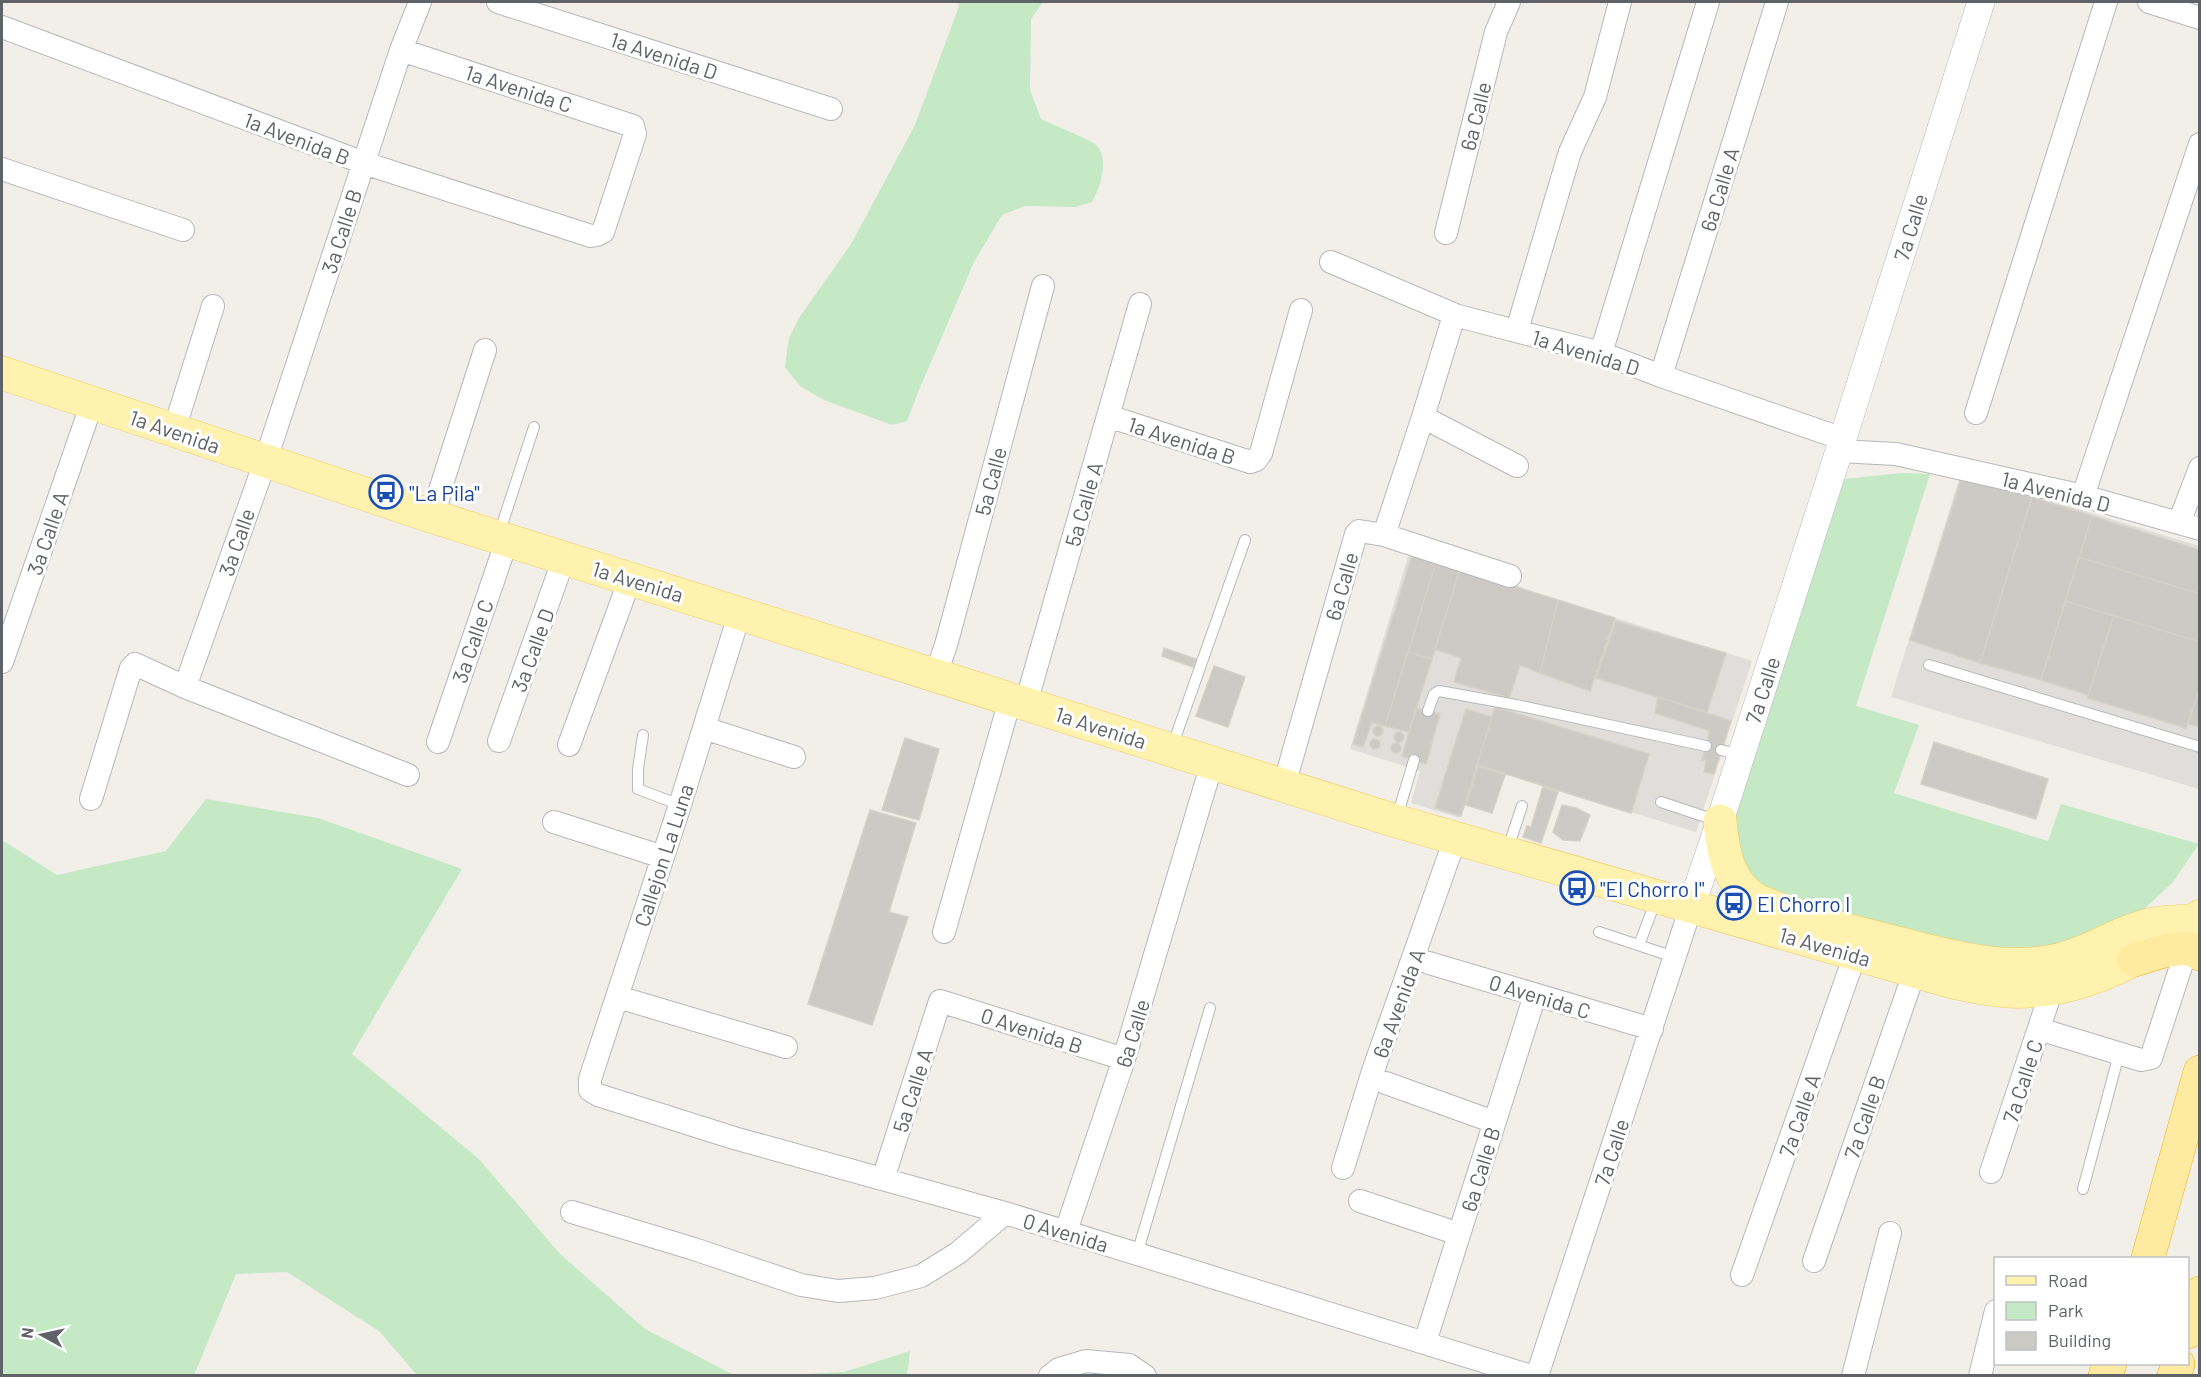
<svg xmlns="http://www.w3.org/2000/svg" width="2201" height="1377" viewBox="0 0 2201 1377" font-family="Barlow,sans-serif">
	<style>
		.industrial { fill: #e0deda }
		.green { fill: #c5e8c5 }
		.building { fill: #cccac5; stroke: #d6d1c6; stroke-width: 1.5 }
		.lines { fill: none; stroke-linecap: round; stroke-linejoin: round }
		.service-casing { stroke: #b5b8bc; stroke-width: 12 }
		.minor-casing { stroke: #b5b8bc; stroke-width: 24 }
		.tertiary-casing { stroke: #b5b8bc; stroke-width: 28 }
		.primary-casing { stroke: #f2c960; stroke-width: 34 }
		.trunk-casing { stroke: #f9ab00; stroke-width: 34 }
		.service { stroke: #fff; stroke-width: 10 }
		.minor { stroke: #fff; stroke-width: 22 }
		.tertiary { stroke: #fff; stroke-width: 27 }
		.primary { stroke: #fff2af; stroke-width: 33 }
		.trunk { stroke: #feeaa1; stroke-width: 33 }
		.labels { text-anchor: middle; dominant-baseline: central; stroke-width: 6; stroke-linejoin: round; paint-order: stroke }
		.street-label { font-size: 21px; fill: #5f6368; stroke: #fff }
		.transit-label { font-size: 21px; fill: #164399; stroke: #fff; text-anchor: start }
	</style>
	<rect width="100%" height="100%" fill="#f1efe8"/>
	<path class="industrial" d="M 1961,473 L 2199,546 L 2199,789 L 1891,697 Z
		M 1409,553 L 1752,661 L 1696,832 L 1477,765 L 1460,818 L 1411,803 L 1420,771 L 1350,749 Z"/>
	<path class="green" d="M 959,2 L 1043,2 L 1031,19 L 1030,90 L 1041,119 C 1053,125 1087,138 1096,145 C 1110,158 1100,188 1092,202 L 1075,207 L 1025,206 L 1002,215 L 974,262 L 919,390 L 907,421 L 892,425 L 824,400 L 800,386 L 785,367 L 789,338 L 799,318 L 851,244 L 915,125 L 958,9 Z
		M 1903,473 L 1930,474 L 1856,706 L 1919,725 L 1894,793 L 2048,841 L 2061,804 L 2199,844 L 2173,882 L 2143,910 L 2062,949 L 2005,956 L 1874,933 L 1746,878 L 1730,819 L 1844,479 Z
		M 206,799 L 318,818 L 462,869 L 352,1054 L 479,1159 L 559,1253 L 645,1329 L 734,1375 L 417,1375 L 379,1331 L 287,1272 L 236,1274 L 194,1375 L 2,1375 L 2,840 L 57,875 L 166,851 Z
		M 910,1351 L 907,1375 L 787,1375 L 844,1372 Z"/>
	<path class="building" d="M 1962,476 L 2032,497 L 1980,663 L 1910,640 Z
		M 2032,497 L 2092,516 L 2041,680 L 1980,663 Z
		M 2092,516 L 2200,550 L 2200,594 L 2079,557 Z
		M 1412,555 L 1436,562 L 1385,726 L 1372,722 L 1363,747 L 1353,744 Z
		M 2079,557 L 2200,594 L 2200,642 L 2065,601 Z
		M 1436,562 L 1460,569 L 1432,659 L 1408,652 Z
		M 1460,569 L 1558,600 L 1540,673 L 1520,665 L 1509,698 L 1454,682 L 1461,658 L 1435,649 Z
		M 1558,600 L 1615,618 L 1590,691 L 1540,673 Z
		M 2065,601 L 2114,616 L 2088,695 L 2041,680 Z
		M 2114,616 L 2200,642 L 2200,687 L 2186,728 L 2087,698 Z
		M 1616,621 L 1726,653 L 1707,712 L 1596,678 Z
		M 1164,648 L 1196,659 L 1193,667 L 1162,656 Z
		M 1408,652 L 1432,659 L 1409,732 L 1385,726 Z
		M 1214,666 L 1245,677 L 1228,727 L 1196,716 Z
		M 2200,687 L 2200,727 L 2188,724 Z
		M 1658,697 L 1731,721 L 1714,774 L 1704,772 L 1706,760 L 1702,760 L 1710,731 L 1655,713 Z
		M 1495,707 L 1649,754 L 1631,813 L 1477,765 Z
		M 1416,708 L 1440,714 L 1426,764 L 1402,756 Z
		M 1466,709 L 1492,717 L 1461,816 L 1435,808 Z
		M1373 731a5 5 0 1 1 10 0a5 5 0 1 1-10 0Z
		M1394 737a5 5 0 1 1 10 0a5 5 0 1 1-10 0Z
		M 905,738 L 939,749 L 919,820 L 882,810 Z
		M1370 744a5 5 0 1 1 10 0a5 5 0 1 1-10 0Z
		M 1934,742 L 2048,779 L 2036,819 L 1921,784 Z
		M1391 748a5 5 0 1 1 10 0a5 5 0 1 1-10 0Z
		M 1478,766 L 1505,775 L 1492,813 L 1466,805 Z
		M 1543,787 L 1558,792 L 1541,843 L 1523,837 L 1527,826 L 1531,827 Z
		M 1562,805 L 1576,808 L 1590,815 L 1580,841 L 1563,840 L 1553,832 Z
		M 870,810 L 916,823 L 889,912 L 908,917 L 872,1025 L 808,1004 Z"/>
	<g class="lines">
		<defs>
			<path id="service" d="M 499,534 L 534,427
				M 1929,665 L 2200,747
				M 1428,711 L 1434,694 L 1439,691 L 1516,705 L 1706,746
				M 643,735 L 638,769 L 638,789 L 680,805
				M 1172,747 L 1245,540
				M 1721,750 L 1741,755
				M 1661,802 L 1718,821
				M 1397,817 L 1414,760
				M 1507,851 L 1522,806
				M 1599,932 L 1674,957
				M 1639,945 L 1656,900
				M 2083,1189 L 2119,1054
				M 1137,1254 L 1210,1008"/>
			<path id="minor" d="M 498,2 L 831,109
				M 2149,2 L 2200,18
				M 2,27 L 364,163 L 591,236 L 597,235 L 603,232 L 635,134 L 633,126 L 401,50
				M 2,169 L 183,230
				M 1446,233 L 1496,32 L 1509,2
				M 1331,262 L 1458,316 L 1601,353 L 1661,376 L 1843,439
				M 1517,330 L 1570,152 L 1595,97 L 1620,2
				M 1601,353 L 1708,2
				M 1661,376 L 1777,2
				M 1976,413 L 2106,2
				M 1108,416 L 1250,462 L 1256,460 L 1261,453 L 1301,310
				M 1423,417 L 1517,466
				M 174,430 L 213,306
				M 1839,451 L 1896,454 L 2083,496 L 2200,529
				M 2083,496 L 2200,144
				M 434,517 L 441,487 L 485,350
				M 2179,523 L 2200,468
				M 1384,535 L 1423,417 L 1452,322 L 1458,316
				M 740,612 L 680,805 L 590,1079 L 590,1090 L 598,1095 L 734,1138 L 1005,1213 L 1531,1376
				M 2,662 L 92,403
				M 935,676 L 946,645 L 1043,286
				M 185,687 L 408,775
				M 1026,703 L 1140,304
				M 704,728 L 794,757
				M 499,741 L 564,558
				M 438,742 L 507,540
				M 569,745 L 630,579
				M 1284,785 L 1356,534 L 1359,531 L 1384,535 L 1510,576
				M 91,799 L 131,668 L 135,664 L 185,687 L 265,462 L 401,50 L 420,2
				M 554,822 L 663,857
				M 944,932 L 1010,700
				M 1429,963 L 1652,1029
				M 618,997 L 786,1047
				M 2039,1029 L 2141,1060 L 2151,1058 L 2187,948
				M 1386,1083 L 1494,1122
				M 1343,1168 L 1373,1071 L 1455,839
				M 1991,1172 L 2052,989
				M 883,1179 L 940,1001 L 1124,1059
				M 1360,1201 L 1459,1234
				M 572,1212 L 694,1249 L 801,1285 L 838,1291 L 875,1288 L 921,1276 L 958,1253 L 1005,1213
				M 1066,1231 L 1124,1059 L 1212,763
				M 1814,1261 L 1914,973
				M 1742,1275 L 1855,955
				M 1425,1342 L 1535,995
				M 1050,1376 L 1059,1369 L 1086,1361 L 1129,1365 L 1145,1376
				M 1537,1376 L 1691,907
				M 1853,1376 L 1890,1233
				M 1980,1376 L 1996,1311"/>
			<path id="tertiary" d="M 1691,907 L 1720,821 L 1839,451 L 1981,2"/>
			<path id="primary" d="M 2,373 L 434,517 L 1396,821 L 1952,982 C 1977,987 2003,993 2029,991 C 2091,988 2152,954 2200,916
				M 1720,821 C 1723,853 1728,884 1758,901 C 1801,919 1847,930 1893,942 C 1945,955 2000,972 2054,961 C 2085,955 2110,937 2139,928 C 2155,922 2172,922 2188,921"/>
			<path id="trunk" d="M 2134,960 C 2153,955 2182,941 2200,954
				M 2148,1258 L 2200,1072
				M 2188,1332 L 2200,1293
				M 2105,1376 L 2110,1364
				M 2174,1376 L 2178,1364"/>
		</defs>
		<use href="#service" class="service-casing"/>
		<use href="#minor" class="minor-casing"/>
		<use href="#tertiary" class="tertiary-casing"/>
		<use href="#primary" class="primary-casing"/>
		<use href="#trunk" class="trunk-casing"/>
		<use href="#service" class="service"/>
		<use href="#minor" class="minor"/>
		<use href="#tertiary" class="tertiary"/>
		<use href="#primary" class="primary"/>
		<use href="#trunk" class="trunk"/>
	</g>
	<defs>
		<symbol id="bus-ring" viewBox="-11 -11 22 22"><circle r="9.5" fill="#fff" stroke="#1a4fb4" stroke-width="1.5"/><path d="M-5-6H5V4H4V6H2V4H-2V6H-4V4H-5ZM-3.5-4V0h7V-4ZM-3.5 1.2v1.5H-2V1.2ZM2 1.2v1.5H3.5V1.2Z" fill="#1a4fb4"/></symbol>
	</defs>
	<g fill-rule="evenodd">
		<use href="#bus-ring" x="367" y="473" width="38" height="38"/>
		<use href="#bus-ring" x="1558" y="869" width="38" height="38"/>
		<use href="#bus-ring" x="1715" y="884" width="38" height="38"/>
	</g>
	<g class="labels">
		<g class="street-label">
			<text transform="translate(664 55) rotate(18)">1a Avenida D</text>
			<text transform="translate(519 88) rotate(18)">1a Avenida C</text>
			<text transform="translate(1475 116) rotate(-76)">6a Calle</text>
			<text transform="translate(297 138) rotate(21)">1a Avenida B</text>
			<text transform="translate(1719 189) rotate(-73)">6a Calle A</text>
			<text transform="translate(1910 227) rotate(-73)">7a Calle</text>
			<text transform="translate(341 231) rotate(-72)">3a Calle B</text>
			<text transform="translate(1586 352) rotate(17)">1a Avenida D</text>
			<text transform="translate(175 431) rotate(19)">1a Avenida</text>
			<text transform="translate(1182 440) rotate(18)">1a Avenida B</text>
			<text transform="translate(990 481) rotate(-75)">5a Calle</text>
			<text transform="translate(2056 491) rotate(14)">1a Avenida D</text>
			<text transform="translate(1083 504) rotate(-74)">5a Calle A</text>
			<text transform="translate(47 533) rotate(-71)">3a Calle A</text>
			<text transform="translate(236 542) rotate(-71)">3a Calle</text>
			<text transform="translate(638 581) rotate(17)">1a Avenida</text>
			<text transform="translate(1341 586) rotate(-74)">6a Calle</text>
			<text transform="translate(472 641) rotate(-71)">3a Calle C</text>
			<text transform="translate(532 650) rotate(-70)">3a Calle D</text>
			<text transform="translate(1762 690) rotate(-72)">7a Calle</text>
			<text transform="translate(1101 727) rotate(18)">1a Avenida</text>
			<text transform="translate(663 855) rotate(-72)">Callejon La Luna</text>
			<text transform="translate(1825 946) rotate(16)">1a Avenida</text>
			<text transform="translate(1540 996) rotate(17)">0 Avenida C</text>
			<text transform="translate(1398 1003) rotate(-70)">6a Avenida A</text>
			<text transform="translate(1032 1030) rotate(18)">0 Avenida B</text>
			<text transform="translate(1132 1033) rotate(-73)">6a Calle</text>
			<text transform="translate(2022 1081) rotate(-72)">7a Calle C</text>
			<text transform="translate(912 1090) rotate(-72)">5a Calle A</text>
			<text transform="translate(1799 1115) rotate(-71)">7a Calle A</text>
			<text transform="translate(1864 1117) rotate(-71)">7a Calle B</text>
			<text transform="translate(1611 1152) rotate(-72)">7a Calle</text>
			<text transform="translate(1480 1169) rotate(-73)">6a Calle B</text>
			<text transform="translate(1066 1232) rotate(17)">0 Avenida</text>
		</g>
		<g class="transit-label">
			<text x="409" y="492">"La Pila"</text>
			<text x="1600" y="888">"El Chorro I"</text>
			<text x="1757" y="903">El Chorro I</text>
		</g>
	</g>
	<rect width="2201" height="1377" fill="none" stroke="#5f6368" stroke-width="6"/>
	<rect x="1994" y="1257" width="195" height="108" fill="#ffffff" stroke="#bfc1c3" stroke-width="1.5"/>
	<rect x="2006" y="1276" width="30" height="9" fill="#fff2af" stroke="#bfc1c3" stroke-width="1.5"/>
	<text x="2048" y="1287" font-size="18" fill="#5f6368">Road</text>
	<rect x="2006" y="1302" width="30" height="18" fill="#c5e8c5" stroke="#bfc1c3" stroke-width="1.5"/>
	<text x="2048" y="1317" font-size="18" fill="#5f6368">Park</text>
	<rect x="2006" y="1332" width="30" height="18" fill="#cccac5" stroke="#bfc1c3" stroke-width="1.5"/>
	<text x="2048" y="1347" font-size="18" fill="#5f6368">Building</text>
	<g transform="translate(42 1335) rotate(278)" stroke="#ffffff" stroke-width="4.5" paint-order="stroke">
	<path d="M0-4.5L10 22L0 15L-10 22Z" fill="#5f6368"/>
	<text y="-9" font-size="16" font-weight="bold" text-anchor="middle" fill="#5f6368">N</text>
	</g>
</svg>
